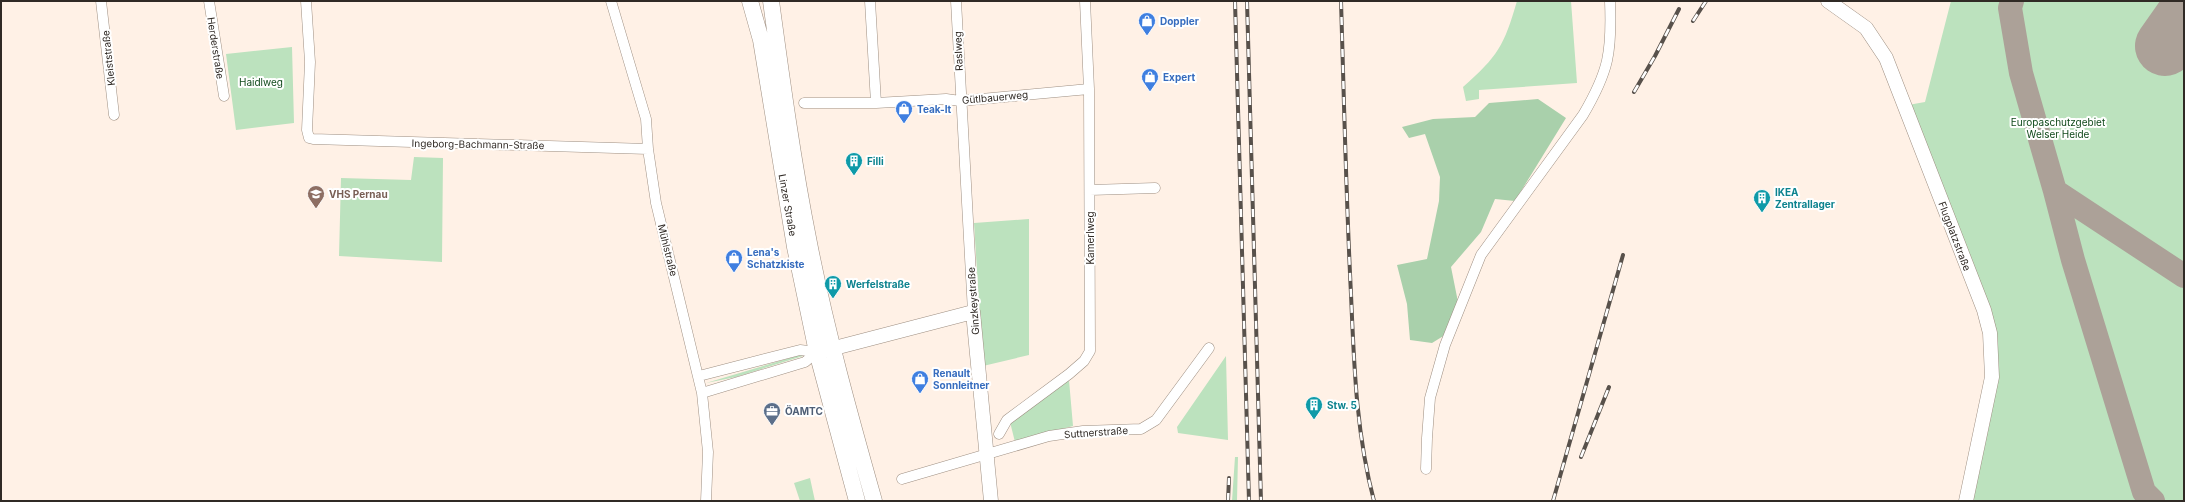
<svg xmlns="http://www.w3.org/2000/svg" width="2185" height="502" viewBox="0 0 2185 502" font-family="Inter,sans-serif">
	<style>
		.green { fill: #bce2be }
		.forest { fill: #a9d0ab }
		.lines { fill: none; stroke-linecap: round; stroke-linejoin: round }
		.taxiway { stroke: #aca198; stroke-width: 24 }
		.runway { stroke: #aca198; stroke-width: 60 }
		.street-casing { stroke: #9e8f82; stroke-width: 11 }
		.secondary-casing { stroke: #9e8f82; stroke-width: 15 }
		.primary-casing { stroke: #9e8f82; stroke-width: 17 }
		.street { stroke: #fff; stroke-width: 10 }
		.secondary { stroke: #fff; stroke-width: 14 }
		.primary { stroke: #fff; stroke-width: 16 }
		.rail-casing { stroke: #58514b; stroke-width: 4 }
		.rail { stroke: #fff; stroke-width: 2.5; stroke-dasharray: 8; stroke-linecap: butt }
		.labels { text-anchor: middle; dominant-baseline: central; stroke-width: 4; stroke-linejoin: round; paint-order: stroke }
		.shop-label { font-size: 10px; font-weight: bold; fill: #366cbe; stroke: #fff; text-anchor: start }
		.street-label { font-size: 10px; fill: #302a25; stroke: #fff }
		.park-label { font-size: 10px; fill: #10491b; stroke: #fff }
		.culture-label { font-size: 10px; font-weight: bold; fill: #0d838f; stroke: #fff; text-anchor: start }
		.education-label { font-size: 10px; font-weight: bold; fill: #785e54; stroke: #fff; text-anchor: start }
		.service-label { font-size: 10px; font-weight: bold; fill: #4e5e75; stroke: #fff; text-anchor: start }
	</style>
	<rect width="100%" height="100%" fill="#fff1e6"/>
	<path class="green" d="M 1517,1 L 1571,1 L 1577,83 L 1479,90 L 1479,99 L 1466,101 L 1463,87 C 1498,56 1504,46 1517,1 Z
		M 1951,1 L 2184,1 L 2184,501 L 1972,501 L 1989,426 L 1999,370 L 1908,105 L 1925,102 Z
		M 292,47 L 294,123 L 236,130 L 226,54 Z
		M 414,157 L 443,158 L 442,262 L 339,256 L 341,178 L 411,180 Z
		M 1029,219 L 1029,355 L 983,366 L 974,223 Z
		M 803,354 L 803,356 L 736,377 L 706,383 Z
		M 1226,356 L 1228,440 L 1178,433 L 1177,427 Z
		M 1069,380 L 1073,426 L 1015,442 L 1010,422 Z
		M 1235,457 L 1238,457 L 1237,501 L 1232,501 Z
		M 810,478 L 815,501 L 800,501 L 794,483 Z"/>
	<path class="forest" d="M 1538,99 L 1566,118 L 1515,201 L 1495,199 L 1481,232 L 1451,267 L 1459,307 L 1445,335 L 1432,343 L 1410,340 L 1407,304 L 1397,265 L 1427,259 L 1439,201 L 1440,177 L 1425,134 L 1409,138 L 1402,127 L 1433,119 L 1475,117 L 1489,103 Z"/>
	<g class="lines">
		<path class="taxiway" d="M 2012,1 L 2010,8 L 2021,73 L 2055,191 L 2184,276
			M 2055,191 L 2073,260 L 2144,492 L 2153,501"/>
		<path class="runway" d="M 2165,46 L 2184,19"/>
		<defs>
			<path id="street" d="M 101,1 L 114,115
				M 209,1 L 224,96
				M 306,1 L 310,62 L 307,130 L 309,138 L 313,139 L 648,149
				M 611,1 L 646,119 L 648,149 L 656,203 L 702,393 L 708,452 L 706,501
				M 870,1 L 876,103
				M 956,1 L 973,312
				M 804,103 L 876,103 L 946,99 L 960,101 L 1089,89
				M 1090,190 L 1155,188
				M 699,376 L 800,350 L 817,352
				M 702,393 L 805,362 L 817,352
				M 999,434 L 1007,420 L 1069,374 L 1084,361 L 1090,351 L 1089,89 L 1085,1
				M 1426,469 L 1427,438 L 1430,398 L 1445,345 L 1481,255 L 1583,115 C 1609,71 1612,52 1610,1
				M 902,479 L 1049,436 L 1083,431 L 1141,429 L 1156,420 L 1209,348"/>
			<path id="secondary" d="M 1828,1 L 1866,28 L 1886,58 L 1984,310 L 1990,333 L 1992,377 L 1966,501
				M 823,351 L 973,312 L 991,501"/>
			<path id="primary" d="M 750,1 L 761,40 L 795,247 L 817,352 L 857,501
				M 771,1 C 782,82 793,163 809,243 C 826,330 850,416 874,501"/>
		</defs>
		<use href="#street" class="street-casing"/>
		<use href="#secondary" class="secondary-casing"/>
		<use href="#primary" class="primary-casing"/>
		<use href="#street" class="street"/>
		<use href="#secondary" class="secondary"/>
		<use href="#primary" class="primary"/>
		<defs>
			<path id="rail" d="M 1235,1 L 1249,501
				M 1247,1 L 1261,501
				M 1341,1 C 1344,99 1346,197 1351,294 C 1354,364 1356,433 1374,501
				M 1693,21 L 1706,1
				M 1634,92 L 1655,56 L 1679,9
				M 1581,457 L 1609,387
				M 1228,501 L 1229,478
				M 1553,501 L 1623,255"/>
		</defs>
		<use href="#rail" class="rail-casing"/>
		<use href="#rail" class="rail"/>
	</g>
	<defs>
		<symbol id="shop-pin" viewBox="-11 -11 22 30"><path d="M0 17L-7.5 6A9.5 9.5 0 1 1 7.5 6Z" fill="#3f7fe0" stroke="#fff"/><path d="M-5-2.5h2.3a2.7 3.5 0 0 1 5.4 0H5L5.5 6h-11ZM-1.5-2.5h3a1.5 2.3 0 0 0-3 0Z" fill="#fff"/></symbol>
		<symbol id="building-pin" viewBox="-11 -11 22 30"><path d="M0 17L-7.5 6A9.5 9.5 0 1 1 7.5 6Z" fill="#0f9aa8" stroke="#fff"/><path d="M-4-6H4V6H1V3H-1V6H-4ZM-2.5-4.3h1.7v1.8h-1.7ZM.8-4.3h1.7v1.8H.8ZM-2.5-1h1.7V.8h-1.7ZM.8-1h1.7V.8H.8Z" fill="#fff"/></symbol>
		<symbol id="school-pin" viewBox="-11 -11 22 30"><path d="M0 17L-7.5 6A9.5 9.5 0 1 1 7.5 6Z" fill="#8d6e63" stroke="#fff"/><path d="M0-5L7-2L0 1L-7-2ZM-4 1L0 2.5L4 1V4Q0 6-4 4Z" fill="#fff"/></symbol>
		<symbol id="office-pin" viewBox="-11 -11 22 30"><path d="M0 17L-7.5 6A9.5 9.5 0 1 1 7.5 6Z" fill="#5c6f8a" stroke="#fff"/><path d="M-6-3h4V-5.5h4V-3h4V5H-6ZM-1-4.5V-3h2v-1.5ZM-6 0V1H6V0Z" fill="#fff"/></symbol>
	</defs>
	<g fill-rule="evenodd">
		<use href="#shop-pin" x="1137" y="11" width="20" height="27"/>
		<use href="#shop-pin" x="1140" y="67" width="20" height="27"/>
		<use href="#shop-pin" x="894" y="99" width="20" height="27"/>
		<use href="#building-pin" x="844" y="151" width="20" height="27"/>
		<use href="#school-pin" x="306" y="184" width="20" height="27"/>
		<use href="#building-pin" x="1752" y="188" width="20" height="27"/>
		<use href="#shop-pin" x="724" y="248" width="20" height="27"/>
		<use href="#building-pin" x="823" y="274" width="20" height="27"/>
		<use href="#shop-pin" x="910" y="369" width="20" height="27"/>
		<use href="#building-pin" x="1304" y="395" width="20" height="27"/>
		<use href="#office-pin" x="762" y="401" width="20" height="27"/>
	</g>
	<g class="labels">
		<g class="shop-label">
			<text x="1160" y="21">Doppler</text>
			<text x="1163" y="77">Expert</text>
			<text x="917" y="109">Teak-It</text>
			<text x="747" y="252">Lena's<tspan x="747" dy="12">Schatzkiste</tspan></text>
			<text x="933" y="373">Renault<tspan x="933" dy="12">Sonnleitner</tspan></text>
		</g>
		<g class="street-label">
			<text transform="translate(216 48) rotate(81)">Herderstraße</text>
			<text transform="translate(958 51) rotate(-92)">Raslweg</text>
			<text transform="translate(108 58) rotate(-96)">Kleiststraße</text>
			<text transform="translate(995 97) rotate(-5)">Gütlbauerweg</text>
			<text transform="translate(478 144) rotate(1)">Ingeborg-Bachmann-Straße</text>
			<text transform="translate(788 205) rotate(80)">Linzer Straße</text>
			<text transform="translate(1955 236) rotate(69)">Flugplatzstraße</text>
			<text transform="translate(1090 238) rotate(-90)">Kamerlweg</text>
			<text transform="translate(668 250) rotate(76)">Mühlstraße</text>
			<text transform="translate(973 301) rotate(-94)">Ginzkeystraße</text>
			<text transform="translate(1096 432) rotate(-4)">Suttnerstraße</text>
		</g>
		<g class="park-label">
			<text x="261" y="82">Haidlweg</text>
			<text x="2058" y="122">Europaschutzgebiet<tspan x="2058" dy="12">Welser Heide</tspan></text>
		</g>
		<g class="culture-label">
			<text x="867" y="161">Filli</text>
			<text x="1775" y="192">IKEA<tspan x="1775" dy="12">Zentrallager</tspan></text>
			<text x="846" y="284">Werfelstraße</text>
			<text x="1327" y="405">Stw. 5</text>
		</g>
		<g class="education-label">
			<text x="329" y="194">VHS Pernau</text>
		</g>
		<g class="service-label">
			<text x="785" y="411">ÖAMTC</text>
		</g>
	</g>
	<rect width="2185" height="502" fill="none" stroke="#302a25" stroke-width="4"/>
</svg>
